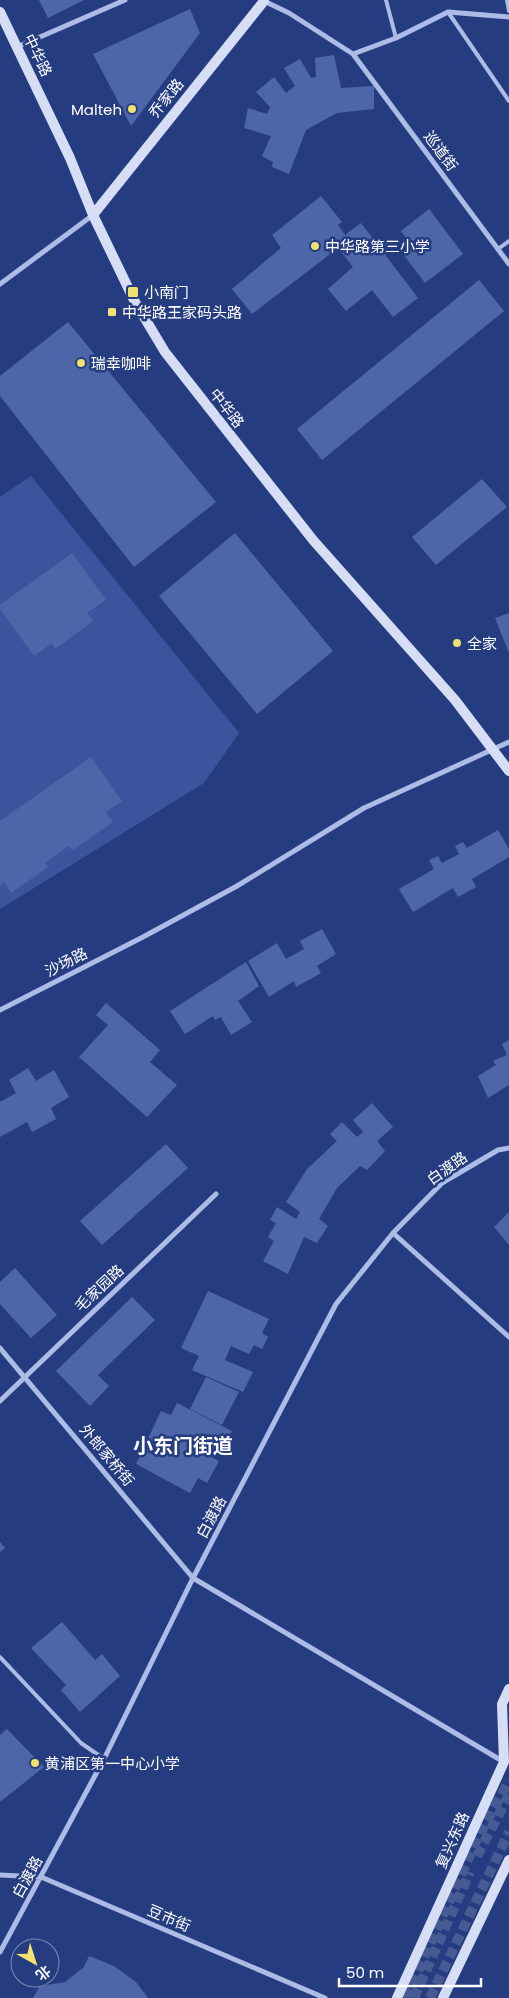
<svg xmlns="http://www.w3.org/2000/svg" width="509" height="1998" viewBox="0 0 509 1998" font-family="Poppins,'Noto Sans SC',sans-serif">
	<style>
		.green { fill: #3a559e }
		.building { fill: #4d66a9 }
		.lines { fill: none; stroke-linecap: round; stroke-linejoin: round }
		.secondary-tunnel { stroke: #465a93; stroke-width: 10; stroke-dasharray: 10 5; stroke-linecap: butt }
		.lane { stroke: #acbce6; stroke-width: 4 }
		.street { stroke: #acbce6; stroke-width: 5 }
		.secondary { stroke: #d6def6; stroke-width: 10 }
		.poi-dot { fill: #f0e270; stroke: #253d80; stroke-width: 2 }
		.labels { text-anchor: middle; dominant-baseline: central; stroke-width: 5; stroke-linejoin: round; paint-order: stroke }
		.street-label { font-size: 15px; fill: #fff; stroke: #253d80 }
		.poi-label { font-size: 15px; fill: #fff; stroke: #253d80; text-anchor: start }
		.district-label { font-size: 20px; font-weight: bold; fill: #fff; stroke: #253d80 }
	</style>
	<rect width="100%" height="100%" fill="#253d80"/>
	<path class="green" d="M 31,476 L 239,733 L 204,783 L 0,909 L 0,497 Z"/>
	<path class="building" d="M 39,0 L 84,0 L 48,18 Z
		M 190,9 L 200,33 L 131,126 L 93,54 Z
		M 334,55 L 341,88 L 374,86 L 374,109 L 337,113 L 306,130 L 289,174 L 272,167 L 273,162 L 262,156 L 271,136 L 244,128 L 248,108 L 267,114 L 270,107 L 256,92 L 274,77 L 286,93 L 295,86 L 284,68 L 300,59 L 311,78 L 316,77 L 315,58 Z
		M 321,196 L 342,222 L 338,225 L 345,235 L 361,223 L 418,298 L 393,317 L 372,290 L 346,311 L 328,289 L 353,267 L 338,248 L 252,314 L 232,289 L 281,248 L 272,235 Z
		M 429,209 L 463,254 L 425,283 L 403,254 L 413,247 L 401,231 Z
		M 479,280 L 504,311 L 322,460 L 297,429 Z
		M 68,322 L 216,502 L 134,567 L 0,396 L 0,376 Z
		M 482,479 L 507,507 L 436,565 L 412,537 Z
		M 235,533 L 333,651 L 257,714 L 159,596 Z
		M 72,553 L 106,600 L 87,613 L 93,621 L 55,649 L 52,643 L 34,656 L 0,609 L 0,605 Z
		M 509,613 L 509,653 L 495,618 Z
		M 91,757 L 122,801 L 106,812 L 113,822 L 73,850 L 69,846 L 45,863 L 48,867 L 11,893 L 4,882 L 0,885 L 0,821 Z
		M 498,830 L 509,849 L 509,857 L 472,879 L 476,887 L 458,897 L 453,888 L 413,912 L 399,889 L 434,869 L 429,860 L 438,856 L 442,863 L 459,854 L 455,846 L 463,842 L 467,848 Z
		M 322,929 L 336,954 L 317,966 L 321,973 L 296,987 L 294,981 L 269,997 L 248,961 L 277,943 L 286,959 L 304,949 L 300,941 Z
		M 246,962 L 259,986 L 238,1001 L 252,1022 L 231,1035 L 221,1017 L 215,1020 L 213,1016 L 185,1034 L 170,1011 Z
		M 106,1003 L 160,1050 L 150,1062 L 177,1085 L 147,1117 L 79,1057 L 108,1025 L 96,1015 Z
		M 509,1040 L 509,1085 L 488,1098 L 478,1076 L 496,1065 L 493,1061 L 507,1055 L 502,1044 Z
		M 28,1068 L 36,1081 L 54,1070 L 69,1097 L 51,1108 L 56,1119 L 32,1132 L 27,1122 L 0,1137 L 0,1102 L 16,1093 L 9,1080 Z
		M 372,1103 L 393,1127 L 377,1141 L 385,1151 L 367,1170 L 360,1166 L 337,1188 L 319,1219 L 328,1226 L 317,1243 L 304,1237 L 288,1274 L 263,1261 L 274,1241 L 268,1237 L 276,1223 L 270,1220 L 277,1207 L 296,1219 L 300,1212 L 286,1202 L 307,1169 L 337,1141 L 330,1134 L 342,1122 L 357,1137 L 363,1132 L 353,1120 Z
		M 166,1144 L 188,1168 L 102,1245 L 80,1221 Z
		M 509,1212 L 509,1245 L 494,1227 Z
		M 15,1268 L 57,1315 L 31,1338 L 0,1304 L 0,1282 Z
		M 208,1291 L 269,1319 L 262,1333 L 268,1337 L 262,1349 L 254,1345 L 249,1354 L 231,1346 L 225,1360 L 253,1372 L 243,1392 L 192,1370 L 199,1356 L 181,1348 Z
		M 132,1297 L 155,1320 L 98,1375 L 109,1386 L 90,1406 L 56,1371 Z
		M 206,1377 L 239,1392 L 222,1425 L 190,1409 Z
		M 177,1403 L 232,1431 L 222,1452 L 211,1447 L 207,1455 L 219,1461 L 207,1483 L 198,1478 L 190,1493 L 136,1464 L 161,1411 L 171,1415 Z
		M 0,1542 L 5,1548 L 0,1552 Z
		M 62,1622 L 95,1660 L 102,1654 L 120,1676 L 80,1712 L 61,1690 L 66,1685 L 31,1648 Z
		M 7,1729 L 44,1767 L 0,1802 L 0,1735 Z
		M 89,1956 L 114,1966 L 136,1982 L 148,1998 L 33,1998 L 40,1986 L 65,1982 L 84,1967 Z"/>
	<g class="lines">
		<path class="secondary-tunnel" d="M 477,1856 L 509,1795
			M 406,1998 L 478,1837 L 509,1781
			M 414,1998 L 470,1872
			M 430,1998 L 509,1832"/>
		<path class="lane" d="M 386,0 L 396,38
			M 507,0 L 509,11
			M 448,12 L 509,101
			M 498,249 L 509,241
			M 0,1657 L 81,1743 L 104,1759"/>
		<path class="street" d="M 264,1 L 289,13 L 353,54 L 396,38 L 448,12 L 509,17
			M 17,47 L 125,0
			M 353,54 L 509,264
			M 0,284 L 93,215
			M 0,1010 L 143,937 L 237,886 L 364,808 L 509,742
			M 393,1233 L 509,1337
			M 0,1348 L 193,1578 L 504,1762
			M 0,1401 L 216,1194
			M 0,1875 L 41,1877 L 325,1998
			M 0,1952 L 104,1759 L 193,1578 L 336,1304 L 393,1233 L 442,1183 L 498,1150 L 509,1148"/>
		<path class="secondary" d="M 0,12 L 70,158 L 93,215 L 135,302 L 165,352 L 313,540 L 455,700 L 509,771
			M 93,215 L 264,1
			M 397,1998 L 504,1762 L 502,1704 L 509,1689
			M 443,1998 L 509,1860"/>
	</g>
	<g class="poi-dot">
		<circle cx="132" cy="109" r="5"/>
		<circle cx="315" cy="246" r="5"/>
		<rect x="127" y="286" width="12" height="12" rx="2.5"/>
		<rect x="107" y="307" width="10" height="10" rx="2.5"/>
		<circle cx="81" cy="363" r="5"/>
		<circle cx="457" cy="643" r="5"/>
		<circle cx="35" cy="1763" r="5"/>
	</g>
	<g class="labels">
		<g class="street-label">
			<text transform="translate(38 55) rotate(64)">中华路</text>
			<text transform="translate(166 98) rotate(-51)">乔家路</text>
			<text transform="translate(441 151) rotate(53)">巡道街</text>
			<text transform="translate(227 408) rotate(52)">中华路</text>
			<text transform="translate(66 962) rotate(-27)">沙场路</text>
			<text transform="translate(447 1168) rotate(-35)">白渡路</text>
			<text transform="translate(99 1288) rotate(-43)">毛家园路</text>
			<text transform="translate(107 1455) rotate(50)">外郎家桥街</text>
			<text transform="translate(211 1517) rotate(-62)">白渡路</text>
			<text transform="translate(452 1840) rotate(-66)">复兴东路</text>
			<text transform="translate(27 1877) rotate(-61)">白渡路</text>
			<text transform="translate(169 1918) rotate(23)">豆市街</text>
		</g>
		<g class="poi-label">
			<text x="122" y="109" text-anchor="end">Malteh</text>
			<text x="325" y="246">中华路第三小学</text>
			<text x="144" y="292">小南门</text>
			<text x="122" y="312">中华路王家码头路</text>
			<text x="91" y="363">瑞幸咖啡</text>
			<text x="467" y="643">全家</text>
			<text x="45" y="1763">黄浦区第一中心小学</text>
		</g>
		<g class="district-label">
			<text x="183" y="1446">小东门街道</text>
		</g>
	</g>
	<g transform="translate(35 1963) rotate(141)"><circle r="24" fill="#253d80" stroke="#7c8bb3"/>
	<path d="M0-4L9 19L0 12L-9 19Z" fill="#f0e270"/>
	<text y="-8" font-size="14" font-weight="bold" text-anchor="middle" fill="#ffffff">北</text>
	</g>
	<path d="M339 1978v8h142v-8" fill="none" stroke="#ffffff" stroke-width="2.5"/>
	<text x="346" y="1978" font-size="15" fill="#ffffff" stroke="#253d80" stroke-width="4" paint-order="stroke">50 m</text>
</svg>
